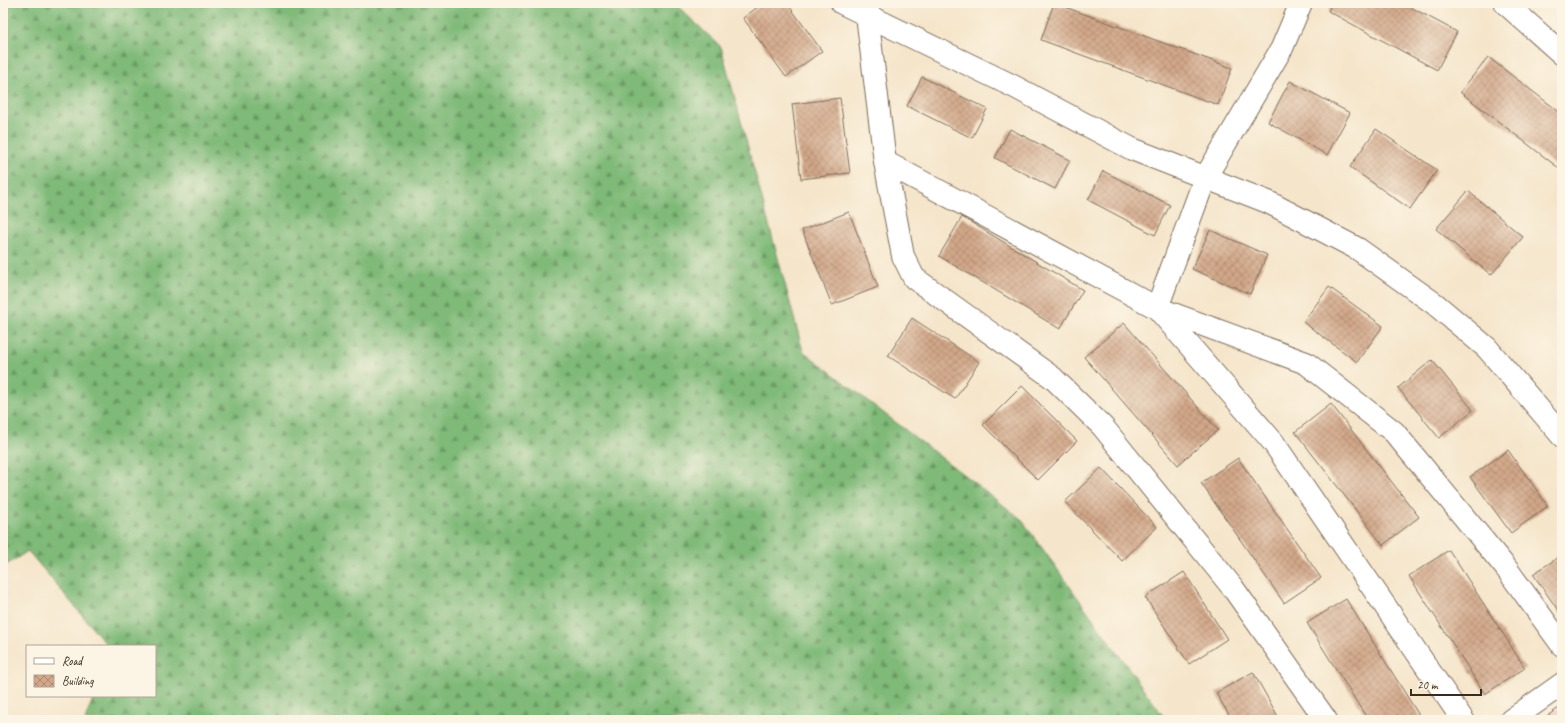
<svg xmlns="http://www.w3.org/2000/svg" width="1565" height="723" viewBox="0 0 1565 723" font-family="Caveat,sans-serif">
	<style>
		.forest { fill: url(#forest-firs); stroke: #5d724b }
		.building { fill: url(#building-cross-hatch) }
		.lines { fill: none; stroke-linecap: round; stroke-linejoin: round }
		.minor-casing { stroke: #7c6b5a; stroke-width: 24 }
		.minor { stroke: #fff; stroke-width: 22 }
	</style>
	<defs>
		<pattern id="forest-firs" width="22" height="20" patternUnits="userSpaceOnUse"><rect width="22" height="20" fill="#7fba78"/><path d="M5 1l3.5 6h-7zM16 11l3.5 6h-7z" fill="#699762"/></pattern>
		<pattern id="building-cross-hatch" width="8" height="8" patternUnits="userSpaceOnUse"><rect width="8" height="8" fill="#d2a789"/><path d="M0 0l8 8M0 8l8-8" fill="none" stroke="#ac886f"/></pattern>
	</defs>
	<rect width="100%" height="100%" fill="#fcf5e5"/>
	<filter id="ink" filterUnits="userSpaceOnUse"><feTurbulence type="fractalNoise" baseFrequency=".025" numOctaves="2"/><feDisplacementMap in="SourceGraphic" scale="8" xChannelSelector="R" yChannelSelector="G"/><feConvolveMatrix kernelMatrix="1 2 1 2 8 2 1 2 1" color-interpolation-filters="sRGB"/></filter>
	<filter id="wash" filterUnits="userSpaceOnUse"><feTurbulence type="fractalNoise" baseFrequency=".012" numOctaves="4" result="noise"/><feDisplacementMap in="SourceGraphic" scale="16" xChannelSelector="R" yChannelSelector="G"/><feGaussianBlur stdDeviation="0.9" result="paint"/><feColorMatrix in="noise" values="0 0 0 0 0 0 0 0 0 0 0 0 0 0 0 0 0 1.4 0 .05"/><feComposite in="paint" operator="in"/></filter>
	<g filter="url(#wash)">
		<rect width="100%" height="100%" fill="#f5e5ca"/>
		<path class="forest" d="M 3,3 L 674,3 L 721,47 L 803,351 L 1021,519 L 1166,720 L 85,720 L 94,696 L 155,696 L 155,646 L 108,646 L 28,551 L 3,567 Z"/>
		<g id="blocks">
			<path class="building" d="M 763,3 L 787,3 L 822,51 L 786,77 L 743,18 Z
				M 1054,3 L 1232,68 L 1218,105 L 1041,40 Z
				M 1332,3 L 1403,3 L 1457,32 L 1437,70 L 1328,11 Z
				M 1488,57 L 1562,114 L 1562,167 L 1560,169 L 1460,92 Z
				M 922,77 L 987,109 L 972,138 L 907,106 Z
				M 1290,81 L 1350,113 L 1327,155 L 1268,122 Z
				M 840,98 L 850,173 L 801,179 L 792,104 Z
				M 1010,129 L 1070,160 L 1055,189 L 995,158 Z
				M 1376,129 L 1437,170 L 1410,209 L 1350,167 Z
				M 1103,171 L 1170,205 L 1155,235 L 1088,200 Z
				M 1468,191 L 1523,237 L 1491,275 L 1436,229 Z
				M 849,212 L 878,287 L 832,305 L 802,230 Z
				M 962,217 L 1083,290 L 1060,329 L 939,256 Z
				M 1210,230 L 1267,255 L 1250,294 L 1192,269 Z
				M 1329,287 L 1383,326 L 1357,362 L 1303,322 Z
				M 912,318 L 979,362 L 955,399 L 888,356 Z
				M 1124,323 L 1218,430 L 1178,465 L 1084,357 Z
				M 1432,360 L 1473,410 L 1439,438 L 1398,388 Z
				M 1022,386 L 1077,441 L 1038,480 L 983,425 Z
				M 1331,404 L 1419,517 L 1383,545 L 1295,432 Z
				M 1508,450 L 1548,506 L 1511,533 L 1470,477 Z
				M 1238,458 L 1321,578 L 1284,603 L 1201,483 Z
				M 1101,468 L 1157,527 L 1122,561 L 1065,502 Z
				M 1449,550 L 1525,668 L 1485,694 L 1409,576 Z
				M 1562,555 L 1562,616 L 1533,574 Z
				M 1184,572 L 1227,639 L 1189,664 L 1145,597 Z
				M 1346,599 L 1422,720 L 1368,720 L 1307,623 Z
				M 1253,672 L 1280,720 L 1232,720 L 1216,693 Z
				M 1562,706 L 1562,720 L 1541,720 Z"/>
		</g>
	</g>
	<g filter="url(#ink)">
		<use href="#blocks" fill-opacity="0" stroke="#7c6b5a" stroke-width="1"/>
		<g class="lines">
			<defs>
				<path id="minor" d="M 842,3 L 1013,86 L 1132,149 L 1268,202 L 1358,249 L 1435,304 L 1487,348 L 1562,436
					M 1301,3 L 1282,48 L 1205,178 L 1157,308 L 1306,363 L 1394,432 L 1506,568 L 1562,645
					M 1505,3 L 1562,54
					M 867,15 L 885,162 L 903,256 L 914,278 L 1053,378 L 1103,427 L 1233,588 L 1326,720
					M 885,162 L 1157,308 L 1273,442 L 1463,720
					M 1511,720 L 1562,684"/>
			</defs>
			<use href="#minor" class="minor-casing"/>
			<use href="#minor" class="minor"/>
		</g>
	</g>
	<rect width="1565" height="723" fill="none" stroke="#fcf5e5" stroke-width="16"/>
	<rect x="26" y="645" width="130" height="52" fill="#fcf5e5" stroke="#afa495"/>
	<rect x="34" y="658" width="20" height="6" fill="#ffffff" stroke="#afa495"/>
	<text x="62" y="665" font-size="12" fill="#3b2a1e">Road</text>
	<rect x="34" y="675" width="20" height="12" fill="url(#building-cross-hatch)" stroke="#afa495"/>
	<text x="62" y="685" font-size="12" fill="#3b2a1e">Building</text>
	<path d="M1411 689v6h70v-6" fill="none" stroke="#3b2a1e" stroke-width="2"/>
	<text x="1417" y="689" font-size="12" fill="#3b2a1e" stroke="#fcf5e5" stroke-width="3" paint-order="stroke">20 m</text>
</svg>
